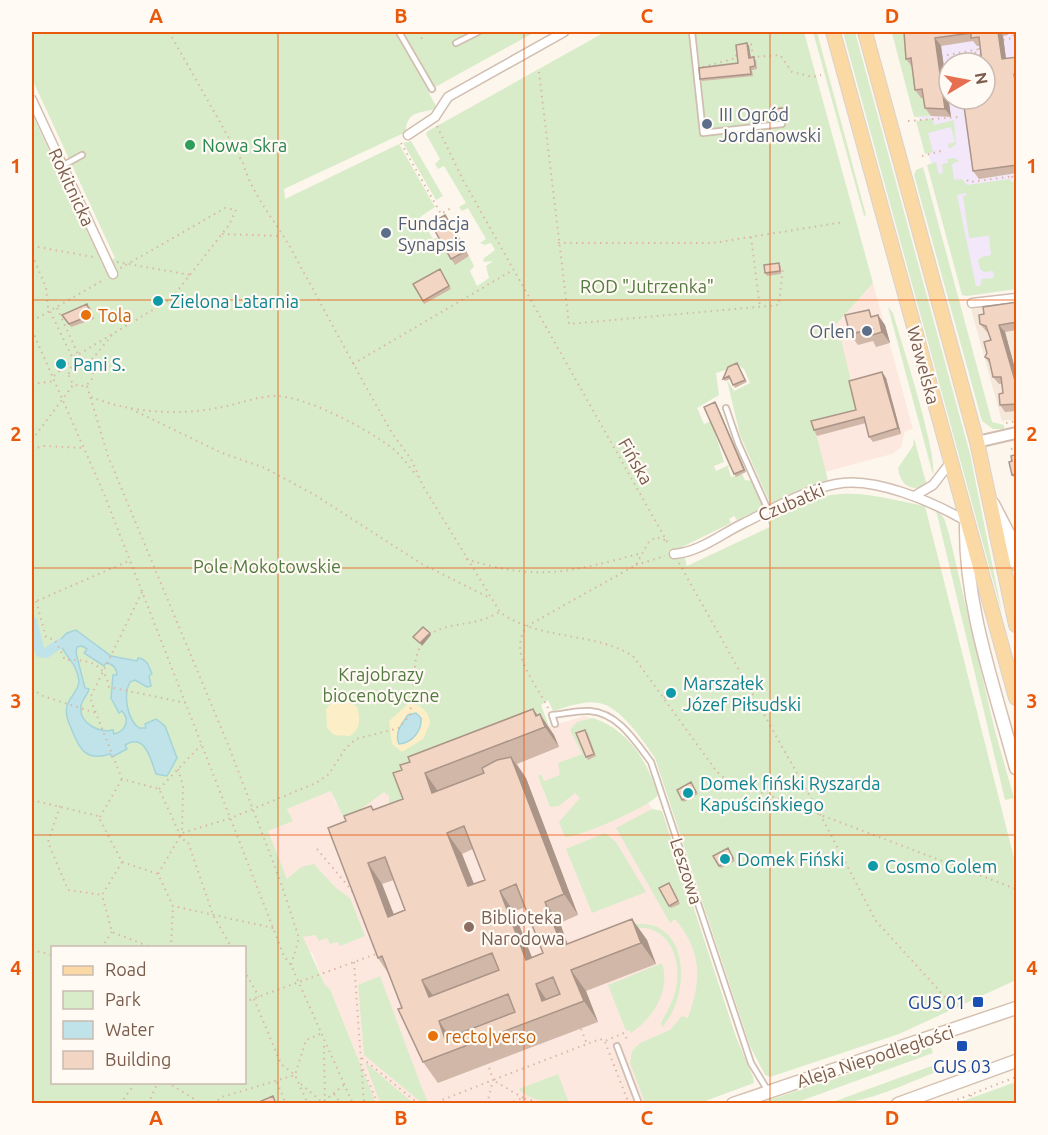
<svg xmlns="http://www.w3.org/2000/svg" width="1048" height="1135" viewBox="0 0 1048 1135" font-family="Ubuntu,sans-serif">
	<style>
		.residential { fill: #f5e8da }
		.commercial { fill: #fde8e0 }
		.education { fill: #f3e8fa; fill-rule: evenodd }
		.green { fill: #d8ecc9; fill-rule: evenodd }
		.sand { fill: #fcefc7; fill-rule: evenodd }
		.water { fill: #bfe3e8; stroke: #a5d3da; stroke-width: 1.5; fill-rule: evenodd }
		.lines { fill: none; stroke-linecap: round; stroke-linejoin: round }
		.canal { stroke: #bfe3e8; stroke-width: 10 }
		.service-casing { stroke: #d1beb0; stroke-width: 8 }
		.minor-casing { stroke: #d1beb0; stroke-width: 11 }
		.tertiary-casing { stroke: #d1beb0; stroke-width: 14 }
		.secondary-casing { stroke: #d6c0b0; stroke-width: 15 }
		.primary-casing { stroke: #dad1cd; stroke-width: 16 }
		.path { stroke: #d9b8a5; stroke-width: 2; stroke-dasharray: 1.5 4.5; stroke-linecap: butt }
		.service { stroke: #fff; stroke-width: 4.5 }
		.minor { stroke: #fff; stroke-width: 8 }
		.tertiary { stroke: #fff; stroke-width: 10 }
		.secondary { stroke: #fff; stroke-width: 12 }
		.primary { stroke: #fbd9a5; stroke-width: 14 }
		.wall { fill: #d1b7a8; fill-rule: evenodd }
		.shaded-wall { fill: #aa9588 }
		.building { fill: #f3d5c3; stroke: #aa9588; stroke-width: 1.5; fill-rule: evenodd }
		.grid { fill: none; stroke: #e8590c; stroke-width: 1.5; stroke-opacity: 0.55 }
		.service-dot { fill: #5c6f8a; stroke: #fffaf3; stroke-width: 2 }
		.leisure-dot { fill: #2e9e5b; stroke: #fffaf3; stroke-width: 2 }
		.culture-dot { fill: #0f9aa8; stroke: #fffaf3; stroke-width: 2 }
		.food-dot { fill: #e8710a; stroke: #fffaf3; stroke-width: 2 }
		.education-dot { fill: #8d6e63; stroke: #fffaf3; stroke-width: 2 }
		.transit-dot { fill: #1a4fb4; stroke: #fffaf3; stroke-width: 2 }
		.labels { text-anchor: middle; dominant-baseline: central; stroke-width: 4.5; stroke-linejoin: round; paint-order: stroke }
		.service-label { font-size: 18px; fill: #4e5e75; stroke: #fffaf3; text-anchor: start }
		.leisure-label { font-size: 18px; fill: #27864d; stroke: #fffaf3; text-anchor: start }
		.street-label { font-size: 18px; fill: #7a5c4d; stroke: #fffaf3 }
		.park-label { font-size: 18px; fill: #537a41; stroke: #fffaf3 }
		.culture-label { font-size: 18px; fill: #0d838f; stroke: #fffaf3; text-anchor: start }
		.food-label { font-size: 18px; fill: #c56008; stroke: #fffaf3; text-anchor: start }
		.education-label { font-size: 18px; fill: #785e54; stroke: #fffaf3; text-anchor: start }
		.transit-label { font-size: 18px; fill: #164399; stroke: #fffaf3; text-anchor: end }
		.neatline { fill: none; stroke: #e8590c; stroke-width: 2 }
		.grid-label { font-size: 20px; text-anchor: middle; font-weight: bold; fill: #e8590c }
	</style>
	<rect width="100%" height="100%" fill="#fdf6ec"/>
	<path class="residential" d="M 1016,303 L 1016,419 L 1002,421 L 971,309 Z"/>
	<path class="commercial" d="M 873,283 L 913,429 L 905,431 L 901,447 L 892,454 L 825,472 L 814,426 L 859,414 L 846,360 L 833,328 Z
		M 585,716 L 598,720 L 652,809 L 660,811 L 746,1072 L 664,1103 L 376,1103 L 330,989 L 325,986 L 312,952 L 309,953 L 303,937 L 308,935 L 268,831 L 292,821 L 287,809 L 331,791 L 336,804 L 547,724 L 551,726 Z"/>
	<path class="education" d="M 896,32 L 1016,32 L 1016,289 L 967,296 ZM 949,63 L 985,63 L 985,99 L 949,99 Z"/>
	<path class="green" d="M 32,32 L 535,32 L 428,91 L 437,108 C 423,114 406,109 406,132 L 284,189 L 285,199 L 399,144 L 435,207 L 420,217 L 433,239 L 439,237 L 454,264 L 469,256 L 474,266 L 470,271 L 477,286 L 489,278 L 486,266 L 493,261 L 484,262 L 483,259 L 495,250 L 491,243 L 485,245 L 480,243 L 486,239 L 468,208 L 462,211 L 459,207 L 466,203 L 444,166 L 438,169 L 435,164 L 440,159 L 426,134 L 428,131 L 605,32 L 804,32 L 873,283 L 833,328 L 841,339 L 859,414 L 814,426 L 828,480 L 780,502 L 770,503 L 740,435 L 727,380 L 734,391 L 750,383 L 744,369 L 739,366 L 716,373 L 719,395 L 697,408 L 704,424 L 722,416 L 725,423 L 714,429 L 724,462 L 714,466 L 716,471 L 742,459 L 728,467 L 731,477 L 742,474 L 745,480 L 753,481 L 765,507 L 737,520 L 734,516 L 729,519 L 731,523 L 682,547 L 687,566 L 770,527 L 767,520 C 784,513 801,503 818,498 C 852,487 892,500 925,506 L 1016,866 L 1016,980 L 899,1034 L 770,1077 L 765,1075 L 750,1046 L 655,758 C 644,742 620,706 599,703 C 585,700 567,707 553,711 L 548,700 L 541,705 L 548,724 L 527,732 L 406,800 L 389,805 L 389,796 L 384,792 L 345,821 L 331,791 L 287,809 L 293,821 L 268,831 L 287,879 L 301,867 L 314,864 L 336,888 L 350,898 L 365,936 L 340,946 L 338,942 L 330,944 L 327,938 L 319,941 L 316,935 L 303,937 L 325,985 L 330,989 L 376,1103 L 32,1103 L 32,114 L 103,265 L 115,258 L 32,79 ZM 52,948 L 244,948 L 244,1082 L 52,1082 Z
		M 813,32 L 817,32 L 866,215 L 864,216 Z
		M 843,32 L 855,32 L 970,454 L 1002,613 Z
		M 896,32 L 907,32 L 912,66 L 917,66 L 928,97 L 931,116 L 914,117 L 892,33 Z
		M 933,118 L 934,125 L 954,120 L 956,144 L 949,149 L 948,144 L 955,142 L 951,127 L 928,133 L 933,152 L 925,154 L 916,121 Z
		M 411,141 L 443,196 L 436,200 L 403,143 Z
		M 947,159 L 954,158 L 959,161 L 952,164 L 954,180 L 962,179 L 967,185 L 1010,179 L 1011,182 L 1016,181 L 1016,289 L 967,296 L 962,295 L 927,165 L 936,162 L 939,174 L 943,173 L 942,164 L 948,163 ZM 965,193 L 967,195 L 963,196 L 969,238 L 989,236 L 991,255 L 982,257 L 978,260 L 980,269 L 984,272 L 993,271 L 994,278 L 982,279 L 980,286 L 976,286 L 957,195 Z
		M 923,167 L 992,422 L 1004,425 L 1004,429 L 993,429 L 982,421 L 914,175 L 916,170 Z
		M 888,307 L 893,313 C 901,341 938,454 933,475 Z
		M 914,438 L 927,486 C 911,492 900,485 898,468 L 913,446 Z
		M 936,510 L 944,518 L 949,534 L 995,731 L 1014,798 L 1005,800 Z
		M 593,718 C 629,730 647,761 658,795 C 651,806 578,838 565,837 L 559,822 L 580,798 L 575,793 L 559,806 L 550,807 L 538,776 L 541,774 L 544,781 L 560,775 L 558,763 L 582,754 L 570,730 L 577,722 Z
		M 652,809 L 662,811 L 736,1037 L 753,1077 L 754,1083 L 700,1103 L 645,1103 L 630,1063 L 632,1051 L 640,1043 L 670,1030 L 682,1016 L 688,1018 C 702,978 702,952 675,919 L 670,923 L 616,828 Z
		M 605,833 L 616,842 L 646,892 L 592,913 L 566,849 Z
		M 638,924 C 691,921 690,998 662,1027 L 661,1023 C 668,1010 675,998 677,983 C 681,956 666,924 636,928 L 635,925 Z
		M 662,963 C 671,991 653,1018 631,1033 L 629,1030 L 626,1031 L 608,985 Z
		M 380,976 L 422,1088 L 428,1102 L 422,1103 L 364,1055 L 358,985 Z
		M 931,1047 L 933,1053 L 795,1103 L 760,1103 Z
		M 365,1062 L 413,1103 L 380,1103 Z
		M 937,1064 L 939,1071 C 904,1084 868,1104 830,1103 Z
		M 558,1074 L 569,1103 C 554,1104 529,1101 519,1089 Z
		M 1016,1082 L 1016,1103 L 958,1103 L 960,1102 Z"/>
	<path class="sand" d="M 335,699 L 348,701 L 357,707 C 361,722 360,728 350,736 L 334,735 L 327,728 L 326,709 Z
		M 408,704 C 420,703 430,712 430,723 L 423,739 L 402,752 L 392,744 L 389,721 ZM 421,718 C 422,734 412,739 399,744 L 397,739 L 404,720 Z"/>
	<path class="water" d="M 76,630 L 111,656 L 137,661 L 138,658 C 147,659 149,666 152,674 L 149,676 L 151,686 L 147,687 L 135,680 L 130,682 C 123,695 127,719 139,728 L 146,728 L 145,724 L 156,719 L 165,726 L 177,758 L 167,776 L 156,774 C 151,760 145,732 125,745 L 127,749 L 112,757 L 110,754 C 86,762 79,749 71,728 C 68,721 65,714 67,706 C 69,697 79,691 79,681 C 77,662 63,655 59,641 L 67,633 ZM 82,646 L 87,649 L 84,653 L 104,666 L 106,663 C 113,664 116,667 117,675 L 113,675 L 111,698 L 119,713 L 122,711 C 130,720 126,731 114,734 L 113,730 C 100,733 79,724 81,707 C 81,700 88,695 89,689 L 85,688 L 76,653 L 77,647 Z
		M 416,713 L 421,718 C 422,731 412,743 399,744 C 394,733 402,723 408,715 Z"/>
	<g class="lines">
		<path class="canal" d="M 32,621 L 40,652 L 46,653 L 59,644"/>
		<defs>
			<path id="service" d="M 399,32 L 432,89
				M 692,32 L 703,133 L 782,124
				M 456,43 L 478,32
				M 62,166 L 82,155
				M 726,408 L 738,443 L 769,512
				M 555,724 L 552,715 C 564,714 578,710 590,711 C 618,713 635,741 651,762 L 751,1063 L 768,1091
				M 617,1046 L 639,1104"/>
			<path id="minor" d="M 32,100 L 113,274
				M 408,135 L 435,117 L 448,97 L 564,32
				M 972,303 L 1016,298
				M 916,495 L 933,485 L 950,463
				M 674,554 C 700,552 721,534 744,523 C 770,510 808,489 836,484 C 874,476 933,502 966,521"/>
			<path id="tertiary" d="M 977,442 L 1016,433"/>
			<path id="secondary" d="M 993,504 L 1008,533 L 1016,564
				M 966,525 C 965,608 995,689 1016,768
				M 733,1104 L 1016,1008
				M 898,1104 L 1016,1061"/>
			<path id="primary" d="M 833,32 L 1016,698
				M 865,32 L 977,442 L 1016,625"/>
		</defs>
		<use href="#service" class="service-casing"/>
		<use href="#minor" class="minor-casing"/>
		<use href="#tertiary" class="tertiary-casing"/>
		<use href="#secondary" class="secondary-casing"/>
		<use href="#primary" class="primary-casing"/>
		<path class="path" d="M 169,32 L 243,163 C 252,195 274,219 290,247 C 324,309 357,372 392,433 L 411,459 L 423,486 L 500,612 C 538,641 593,631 633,656 L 717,772 L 726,779 L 1016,889
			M 419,32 L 423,41
			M 1003,40 L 1013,38 L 1014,32
			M 745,45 L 751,44 L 753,57 L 780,55 L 792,72 L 813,77 L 821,75
			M 979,48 L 981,63
			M 947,55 L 980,49
			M 968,63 L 978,49
			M 703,67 L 736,58 L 737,46
			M 539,72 L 569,324 L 779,305 L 783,266
			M 908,121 L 958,117
			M 437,126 L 463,180 L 669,545
			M 401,143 L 441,214 L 453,207
			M 922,156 L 945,150
			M 1012,176 L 1013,180 L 1016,180
			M 967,180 L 969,182 L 1016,176
			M 222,234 L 282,236
			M 751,237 L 760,307
			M 558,243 L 713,243 L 844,222
			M 32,246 L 94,257
			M 32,255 L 46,287 L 48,307 L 75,363
			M 117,262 L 191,275
			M 57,308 L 78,354
			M 32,321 L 105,279
			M 32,330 L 104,494 L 284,956 L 291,965 L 353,1104
			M 74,357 L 171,299 L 229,225 L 236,210 L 225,208 L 119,269
			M69 374a12 12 0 1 1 24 0a12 12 0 1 1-24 0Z
			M 88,364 L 113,334
			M 353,364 L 513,270
			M 54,376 L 71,361
			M 32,384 L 55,381
			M 87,386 L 108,456 L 229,747 L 280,880 L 299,938 L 291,965
			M 91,397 C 129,412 176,416 217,408 C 236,405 257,396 276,396 C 306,396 369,430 392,448 C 402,456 409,467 417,476
			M 131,409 L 222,453 L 265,468 L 315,495 L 422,564 L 488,597
			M 1006,423 L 1016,421
			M 32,440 L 73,385
			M 32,449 L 44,446 L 85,448
			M 1011,449 L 1016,448
			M 466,559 C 539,582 570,572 642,553
			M 679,563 L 821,816 L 876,921 L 955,1008
			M 636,565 L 665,556
			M 142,592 L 90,698 L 122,779 L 159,789 L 182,839 L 188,842 L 213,915 L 232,948
			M 36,601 L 46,637 L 55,640 L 65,660 C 87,659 105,663 109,687 L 186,703
			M 32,603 L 131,560
			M 429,635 C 448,621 477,627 499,612
			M 32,689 L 43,696 L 96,713
			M 664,698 L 671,693
			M 548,708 C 536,683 507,653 527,626 L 636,565 L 648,543 L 656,537 L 665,540
			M 178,769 L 183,786 L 182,833
			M 159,789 L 201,745
			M 32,800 L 98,816 L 122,862 L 158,874
			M 60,806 L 48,842 L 68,890 L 102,895
			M 100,817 L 122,779
			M 317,849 L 353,892
			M 122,862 L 102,895 L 112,932 L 153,948
			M 273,928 L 173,906 L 158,874 L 182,833 L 231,818 L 316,783 L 329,774 L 345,749 L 356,739 L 399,728 L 410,715 L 416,657 L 421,644
			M 101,948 L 112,932
			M 171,948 L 173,906
			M 32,950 L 52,955
			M 354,962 L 364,1104
			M 244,970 L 259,997
			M 254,999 L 281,1064 L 295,1075 L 308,1104
			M 244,1002 L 376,954
			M 581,1029 L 587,1044
			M 605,1042 L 629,1104
			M 324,1046 L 325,1104
			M 362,1058 L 419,1104
			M 363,1069 L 378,1104
			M 167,1082 L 202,1104
			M 277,1082 L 286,1104
			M 301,1084 L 324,1104
			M 334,1094 L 341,1104
			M 971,1095 L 971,1104
			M 523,1098 L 493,1080 L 600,1039 L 605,1041 L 624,1033 L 628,1042
			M 324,1101 L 345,1084
			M 437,1102 L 493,1080
			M 120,1104 L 136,1082
			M 148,1104 L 158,1082
			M 213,1104 L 222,1097 L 295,1075 L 306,1040 L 320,1034
			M 430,1104 L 432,1103
			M 487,1104 L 493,1080 L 488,1064
			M 508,1104 L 523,1098 L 545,1104
			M 946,1104 L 1016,1077"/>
		<use href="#service" class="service"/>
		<use href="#minor" class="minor"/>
		<use href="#tertiary" class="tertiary"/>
		<use href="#secondary" class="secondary"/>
		<use href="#primary" class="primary"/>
	</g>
	<path class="wall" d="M 904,32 L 1007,32 L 1008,35 L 1003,36 L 1006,58 L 1017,57 L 1017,173 L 979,179 L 973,171 L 985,99 L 985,63 L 980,46 L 977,46 L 973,41 L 941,46 L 951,117 L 931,116 L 925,108 L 924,98 L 921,98 L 915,90 L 912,67 L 906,59 Z
		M 747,43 L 749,46 L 751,58 L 756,60 L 757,69 L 752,70 L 753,76 L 702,81 L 700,79 L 738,63 Z
		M 783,111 L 785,120 L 776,120 L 774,118 Z
		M 449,220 L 469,256 L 455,265 L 451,259 Z
		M 781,266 L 781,274 L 767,276 L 765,273 Z
		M 440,269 L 451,289 L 424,304 L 413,284 Z
		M 1017,302 L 1017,330 L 1005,332 L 1017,376 L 1017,411 L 1005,412 L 1000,405 L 1003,393 L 1002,384 L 999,384 L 993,377 L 990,364 L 985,357 L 987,353 L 991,340 L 988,332 L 986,331 L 980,324 L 984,314 Z
		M 90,307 L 94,319 L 71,327 L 62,315 Z
		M 873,316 L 885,325 L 890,343 L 876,347 L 873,341 L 858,345 L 850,334 Z
		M 737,363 L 747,382 L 735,388 L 730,379 L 725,381 L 723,379 Z
		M 882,372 L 886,378 L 901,434 L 873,442 L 869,437 L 866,423 L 817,436 L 814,430 L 856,410 Z
		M 715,402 L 746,472 L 736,477 L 734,474 Z
		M 1017,454 L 1017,481 L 1012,475 L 1012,461 Z
		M 533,709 L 554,735 L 559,747 L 517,764 L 526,778 L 578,915 L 560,923 L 567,944 L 632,919 L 647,940 L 656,964 L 586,991 L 598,1022 L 438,1083 L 423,1062 L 388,973 L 378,958 L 346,821 L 371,806 L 374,810 L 403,799 L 402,770 L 410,762 ZM 473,849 L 485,880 L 474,884 L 462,854 ZM 394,880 L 405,910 L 394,915 L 382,884 ZM 525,907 L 543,953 L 532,957 L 514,912 Z
		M 587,732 L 596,756 L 588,760 L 586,757 Z
		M 691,782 L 698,794 L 684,802 L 682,800 Z
		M 728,848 L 735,861 L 721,868 L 719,866 Z
		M 669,883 L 680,904 L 671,908 L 669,906 Z"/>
	<path class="shaded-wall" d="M 998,32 L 1000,32 L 1003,36 L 1007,67 L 1002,59 Z
		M 935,38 L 941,46 L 951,117 L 945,109 Z
		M 747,43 L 749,46 L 751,60 L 749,58 Z
		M 1014,74 L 1017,78 L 1017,93 Z
		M 878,315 L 885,325 L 890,343 L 882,332 Z
		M 999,325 L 1005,332 L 1017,376 L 1017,385 Z
		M 882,372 L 886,378 L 901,434 L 898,428 Z
		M 715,402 L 717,405 L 746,472 L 744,470 Z
		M 430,633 L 431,635 L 422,646 L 420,643 Z
		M 533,709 L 544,725 L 540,714 L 554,735 L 559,747 L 545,727 L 536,716 Z
		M 511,757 L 526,778 L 578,915 L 564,894 Z
		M 425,773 L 440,794 L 432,793 Z
		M 447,833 L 462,854 L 483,907 L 468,886 Z
		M 368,863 L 382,884 L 403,938 L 388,917 Z
		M 500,891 L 514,912 L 541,981 L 526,960 Z
		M 545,902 L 560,923 L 576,967 L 562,946 Z
		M 632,919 L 647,940 L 656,964 L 641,943 Z
		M 571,970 L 586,991 L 598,1022 L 584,1001 Z
		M 422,980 L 437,1001 L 429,997 Z
		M 536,984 L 550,1005 L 542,1001 Z
		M 439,1021 L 453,1042 L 445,1039 Z"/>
	<path class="building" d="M 904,32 L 998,32 L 1002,59 L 1017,57 L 1017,73 L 1014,74 L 1017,93 L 1017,165 L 973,171 L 963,99 L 985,99 L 985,63 L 982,63 L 979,37 L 971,38 L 971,33 L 935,38 L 945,109 L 925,108 L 922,89 L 915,90 L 911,58 L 906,59 Z
		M 747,43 L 749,58 L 754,57 L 755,66 L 750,67 L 751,74 L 700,79 L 699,68 L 738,63 L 736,45 Z
		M 782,108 L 783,117 L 774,118 L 773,109 Z
		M 445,215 L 466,251 L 451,259 L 435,231 L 437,230 L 433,222 Z
		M 779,263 L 780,271 L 765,273 L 764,265 Z
		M 440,269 L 449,286 L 423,301 L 413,284 Z
		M 1017,302 L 1017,322 L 999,325 L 1016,384 L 1017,384 L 1017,404 L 1000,405 L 999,394 L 1003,393 L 1001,377 L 993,377 L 989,359 L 985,357 L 987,353 L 984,342 L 991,340 L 986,326 L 980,324 L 979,315 L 984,314 L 983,307 Z
		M 87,304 L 91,315 L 69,324 L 62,315 Z
		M 869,310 L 871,317 L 878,315 L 882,332 L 869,336 L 873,329 L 850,334 L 845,315 Z
		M 737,363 L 745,380 L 733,385 L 729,376 L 723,379 L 728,367 Z
		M 882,372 L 898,428 L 869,437 L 864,417 L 814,430 L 811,421 L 856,410 L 849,381 Z
		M 715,402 L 744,470 L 734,474 L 704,407 Z
		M 1017,454 L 1017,474 L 1012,475 L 1009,462 L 1012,461 L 1011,456 Z
		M 423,627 L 430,633 L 420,643 L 413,637 Z
		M 533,709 L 536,716 L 540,714 L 545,727 L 425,773 L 432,793 L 484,773 L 482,768 L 497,760 L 511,757 L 564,894 L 545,902 L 562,946 L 632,919 L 641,943 L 571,970 L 584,1001 L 423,1062 L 398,1009 L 402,1008 L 382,956 L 378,958 L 328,828 L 346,821 L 344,816 L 371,806 L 373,810 L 403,799 L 393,773 L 402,770 L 400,765 L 410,762 L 408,757 ZM 464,826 L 485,880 L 468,886 L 447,833 ZM 385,857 L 405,910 L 388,917 L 368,863 ZM 516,884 L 543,953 L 526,960 L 500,891 ZM 492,953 L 499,970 L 429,997 L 422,980 ZM 553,977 L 560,994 L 542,1001 L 536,984 ZM 508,994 L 515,1012 L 445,1039 L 439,1021 Z
		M 585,730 L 594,754 L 586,757 L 576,733 Z
		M 691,782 L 696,792 L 682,800 L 677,790 Z
		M 728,848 L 733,858 L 719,866 L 713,856 Z
		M 669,883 L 678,901 L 669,906 L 659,888 Z
		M 273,1096 L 276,1104 L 254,1104 Z"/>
	<path class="grid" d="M 278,32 L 278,1104M 524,32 L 524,1104M 770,32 L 770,1104M 32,300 L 1016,300M 32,568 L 1016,568M 32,835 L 1016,835"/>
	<g class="service-dot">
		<circle cx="707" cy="124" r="6"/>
		<circle cx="386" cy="233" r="6"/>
		<circle cx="867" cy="331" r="6"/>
	</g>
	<circle class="leisure-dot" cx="190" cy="145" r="6"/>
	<g class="culture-dot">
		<circle cx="158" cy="301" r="6"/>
		<circle cx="61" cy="364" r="6"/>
		<circle cx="671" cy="693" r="6"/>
		<circle cx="688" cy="793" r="6"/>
		<circle cx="725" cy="859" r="6"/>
		<circle cx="873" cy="866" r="6"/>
	</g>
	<g class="food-dot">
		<circle cx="86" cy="315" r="6"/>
		<circle cx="433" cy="1036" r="6"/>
	</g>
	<circle class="education-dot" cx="469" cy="927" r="6"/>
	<g class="transit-dot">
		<rect x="972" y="996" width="12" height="12" rx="3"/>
		<rect x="956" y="1040" width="12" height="12" rx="3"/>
	</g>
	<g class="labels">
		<g class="service-label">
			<text x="719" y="114">III Ogród<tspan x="719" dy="21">Jordanowski</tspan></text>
			<text x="398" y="223">Fundacja<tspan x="398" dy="21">Synapsis</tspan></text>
			<text x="855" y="331" text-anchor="end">Orlen</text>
		</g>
		<g class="leisure-label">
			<text x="202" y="145">Nowa Skra</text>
		</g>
		<g class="street-label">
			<text transform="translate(72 187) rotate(65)">Rokitnicka</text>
			<text transform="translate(924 365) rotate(75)">Wawelska</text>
			<text transform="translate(636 461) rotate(60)">Fińska</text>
			<text transform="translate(791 502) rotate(-23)">Czubatki</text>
			<text transform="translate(687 871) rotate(72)">Leszowa</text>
			<text transform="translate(875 1056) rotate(-18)">Aleja Niepodległości</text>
		</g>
		<g class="park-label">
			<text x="647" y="286">ROD "Jutrzenka"</text>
			<text x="267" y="566">Pole Mokotowskie</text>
			<text x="381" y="674">Krajobrazy<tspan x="381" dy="21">biocenotyczne</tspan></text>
		</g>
		<g class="culture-label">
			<text x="170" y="301">Zielona Latarnia</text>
			<text x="73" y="364">Pani S.</text>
			<text x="683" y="683">Marszałek<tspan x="683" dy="21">Józef Piłsudski</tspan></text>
			<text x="700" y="783">Domek fiński Ryszarda<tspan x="700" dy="21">Kapuścińskiego</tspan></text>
			<text x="737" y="859">Domek Fiński</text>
			<text x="885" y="866">Cosmo Golem</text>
		</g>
		<g class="food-label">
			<text x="98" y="315">Tola</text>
			<text x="445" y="1036">recto|verso</text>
		</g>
		<g class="education-label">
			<text x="481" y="917">Biblioteka<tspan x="481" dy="21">Narodowa</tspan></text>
		</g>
		<g class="transit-label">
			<text x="966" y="1002">GUS 01</text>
			<text x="962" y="1066" text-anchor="middle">GUS 03</text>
		</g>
	</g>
	<rect width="1048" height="1135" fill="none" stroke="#fffaf3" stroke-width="66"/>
	<rect x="51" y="946" width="195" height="138" fill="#fffaf3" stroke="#cabbb1" stroke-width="1.5"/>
	<rect x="63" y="966" width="30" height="9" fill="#fbd9a5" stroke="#cabbb1" stroke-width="1.5"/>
	<text x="105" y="976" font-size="18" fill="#7a5c4d">Road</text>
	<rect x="63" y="991" width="30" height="18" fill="#d8ecc9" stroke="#cabbb1" stroke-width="1.5"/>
	<text x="105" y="1006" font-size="18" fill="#7a5c4d">Park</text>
	<rect x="63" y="1021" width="30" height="18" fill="#bfe3e8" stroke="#cabbb1" stroke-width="1.5"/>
	<text x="105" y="1036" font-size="18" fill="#7a5c4d">Water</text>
	<rect x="63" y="1051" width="30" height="18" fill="#f3d5c3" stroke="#cabbb1" stroke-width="1.5"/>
	<text x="105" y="1066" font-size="18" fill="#7a5c4d">Building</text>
	<g transform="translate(967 81) rotate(80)"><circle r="28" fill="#fffaf3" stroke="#cabbb1" stroke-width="1.5"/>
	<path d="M0-4.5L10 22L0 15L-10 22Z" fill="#e76f51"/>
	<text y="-9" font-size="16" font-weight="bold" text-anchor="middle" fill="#7a5c4d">N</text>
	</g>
	<rect x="33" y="33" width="982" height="1069" class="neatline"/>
	<g class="grid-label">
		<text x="156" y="23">A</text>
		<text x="401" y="23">B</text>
		<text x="647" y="23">C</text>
		<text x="892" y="23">D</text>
		<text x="16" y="173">1</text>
		<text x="1032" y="173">1</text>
		<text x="16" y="441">2</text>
		<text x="1032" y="441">2</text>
		<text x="16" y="708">3</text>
		<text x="1032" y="708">3</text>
		<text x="16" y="975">4</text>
		<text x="1032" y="975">4</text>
		<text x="156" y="1125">A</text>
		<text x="401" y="1125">B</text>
		<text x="647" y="1125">C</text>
		<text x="892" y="1125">D</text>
	</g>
</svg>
